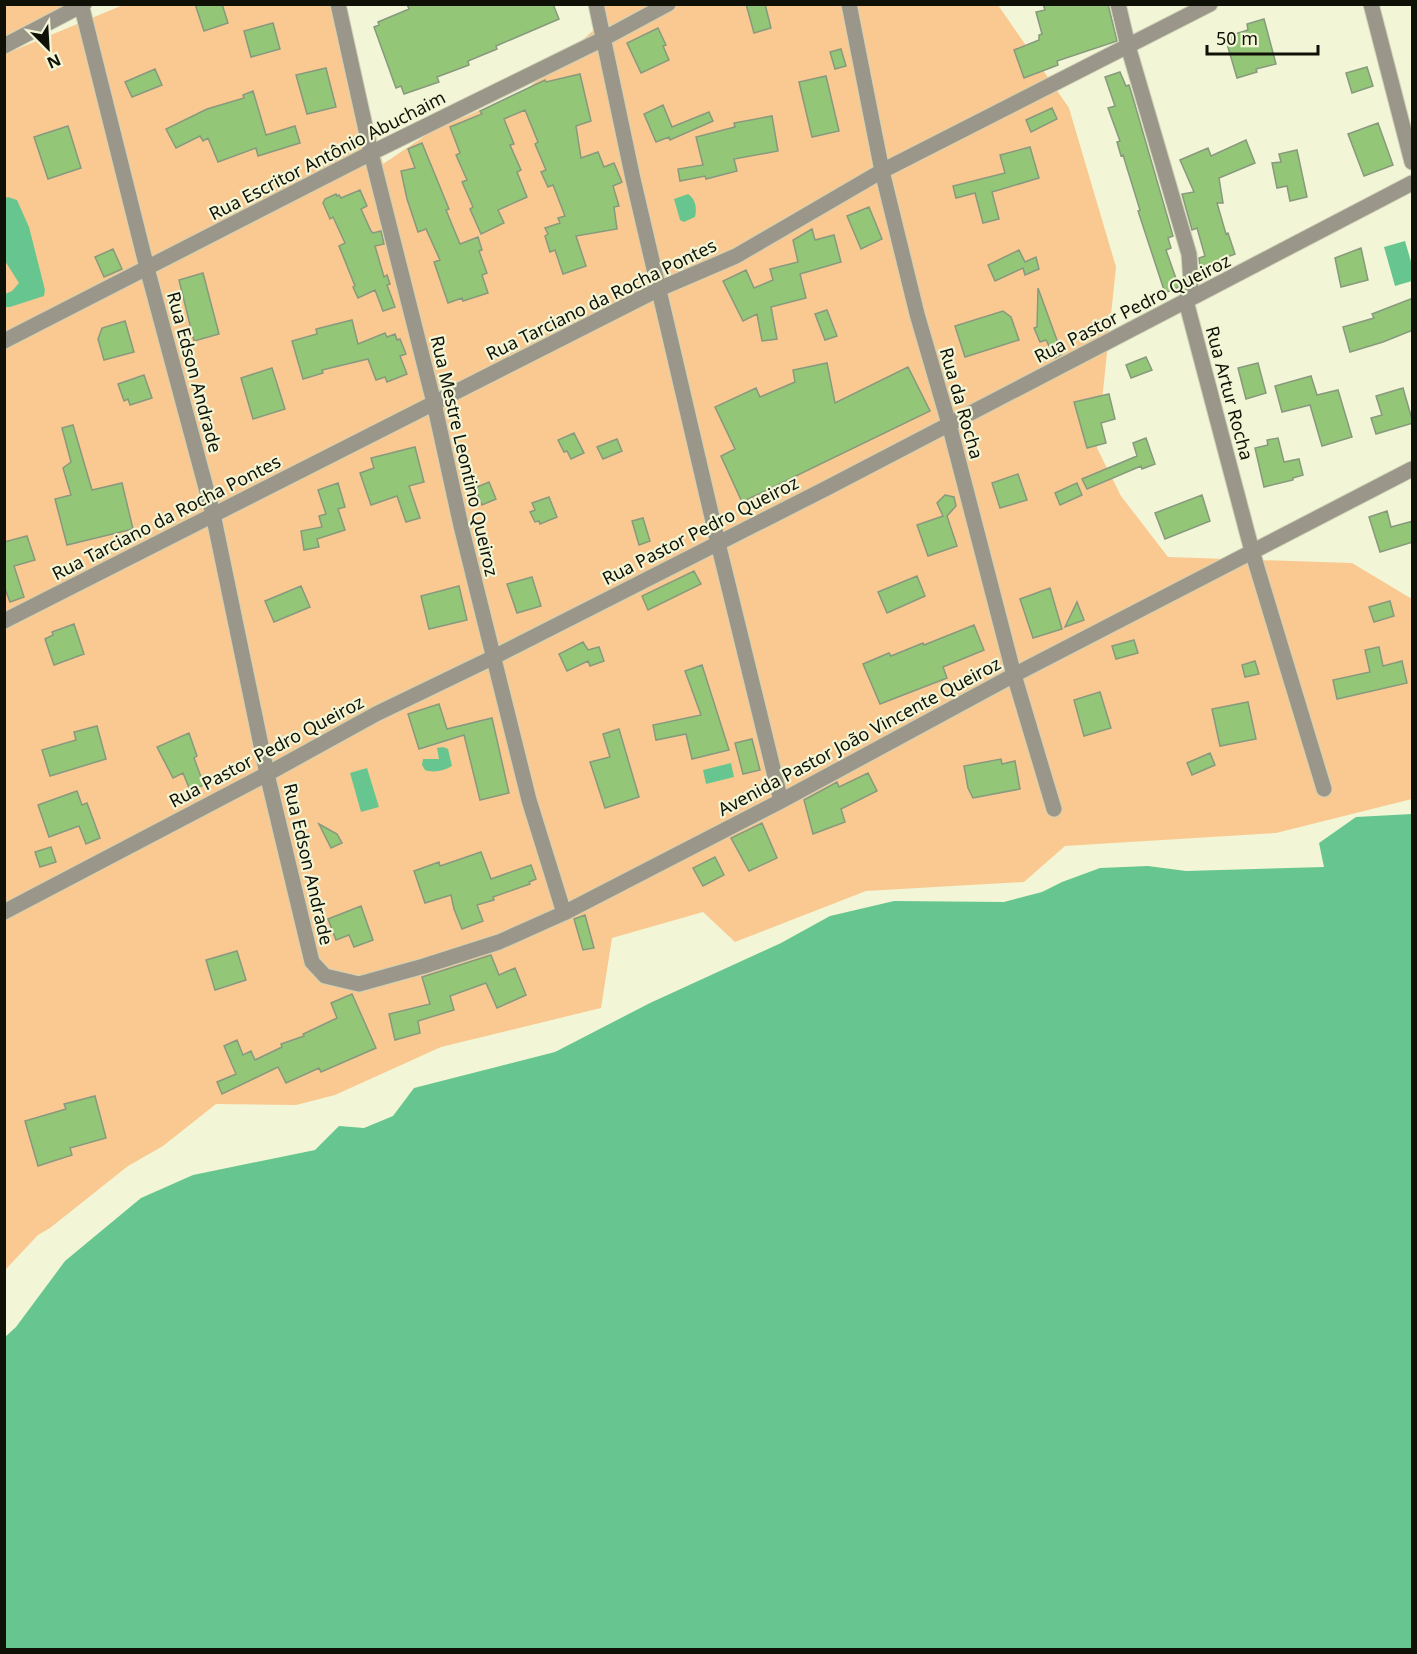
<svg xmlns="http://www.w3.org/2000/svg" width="1417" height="1654" viewBox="0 0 1417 1654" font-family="'Noto Sans',sans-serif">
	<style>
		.green { fill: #fac991 }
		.water { fill: #67c690 }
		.building { fill: #93c676; stroke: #87997e; stroke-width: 1.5 }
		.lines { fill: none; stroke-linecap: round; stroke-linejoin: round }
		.minor-casing { stroke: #ced1b5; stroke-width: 17 }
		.minor { stroke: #9a9689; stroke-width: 15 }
		.labels { text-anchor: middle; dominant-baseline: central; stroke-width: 4.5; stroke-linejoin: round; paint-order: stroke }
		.street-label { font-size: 18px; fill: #101106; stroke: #f2f6d6 }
	</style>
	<rect width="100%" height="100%" fill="#f2f6d6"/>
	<path class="green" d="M 5,5 L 69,5 L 5,48 Z
		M 123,5 L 344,5 L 383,164 L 432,131 L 526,90 L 605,20 L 602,5 L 998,5 L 1069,108 L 1116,267 L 1097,448 L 1121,496 L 1168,557 L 1352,563 L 1412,599 L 1412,799 L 1276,833 L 1065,846 L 1024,882 L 866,891 L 735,942 L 703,912 L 612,938 L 601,1008 L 441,1047 L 335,1095 L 296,1105 L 216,1104 L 163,1146 L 128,1166 L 50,1228 L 38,1235 L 5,1270 L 5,54 Z"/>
	<path class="water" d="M 688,194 C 696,199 697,209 695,217 L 684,222 L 680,220 L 674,199 Z
		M 8,197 L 17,200 L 29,227 L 45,290 L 44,296 L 10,307 L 5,307 L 5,294 L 12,291 L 19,283 L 5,261 L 4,199 Z
		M 1405,241 L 1412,265 L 1412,281 L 1395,286 L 1384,247 Z
		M 443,747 L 448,749 L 452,766 C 444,771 433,773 425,770 L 422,765 L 423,759 L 439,759 L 437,748 Z
		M 731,763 L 734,777 L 706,784 L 703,770 Z
		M 367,768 L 379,807 L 361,812 L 350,773 Z
		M 1412,814 L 1412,1649 L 5,1649 L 5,1337 L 16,1327 L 65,1261 L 141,1198 L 193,1175 L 315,1150 L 339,1126 L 364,1128 L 393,1116 L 414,1088 L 555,1052 L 650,1003 L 781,943 L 830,916 L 894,901 L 1004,902 L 1042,892 L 1062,882 L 1100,868 L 1148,866 L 1186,871 L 1324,867 L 1319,843 L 1356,817 Z"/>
	<path class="building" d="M 195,4 L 222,4 L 228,23 L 204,31 Z
		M 407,4 L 553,4 L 559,19 L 496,46 L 497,49 L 468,61 L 469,65 L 437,77 L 439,82 L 404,94 L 401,86 L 396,88 L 374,27 L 379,25 L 378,22 L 409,9 Z
		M 746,4 L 765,4 L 771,28 L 754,33 Z
		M 1043,4 L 1108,4 L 1117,41 L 1057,61 L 1058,65 L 1024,78 L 1014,50 L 1039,40 L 1039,35 L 1042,34 L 1036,12 L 1045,10 Z
		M 1264,19 L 1276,64 L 1256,69 L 1257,72 L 1237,78 L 1225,37 L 1248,30 L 1247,24 Z
		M 273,23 L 280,49 L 251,57 L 244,31 Z
		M 658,28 L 666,45 L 663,46 L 669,60 L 641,73 L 627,43 Z
		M 841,49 L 846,66 L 835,69 L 830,52 Z
		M 1367,67 L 1373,86 L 1352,93 L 1346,73 Z
		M 326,68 L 336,107 L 307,114 L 296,75 Z
		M 155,69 L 162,85 L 132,97 L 125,82 Z
		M 1120,72 L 1126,86 L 1129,85 L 1133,98 L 1173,236 L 1168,238 L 1171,248 L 1166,250 L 1179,287 L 1165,293 L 1138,211 L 1140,210 L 1123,155 L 1121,156 L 1117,142 L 1120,141 L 1108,108 L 1115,106 L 1105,77 Z
		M 580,74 L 591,121 L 576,126 L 581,158 L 598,152 L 604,167 L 614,163 L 622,182 L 613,186 L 619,206 L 614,207 L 617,229 L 576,236 L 586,266 L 563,274 L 555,250 L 550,252 L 545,236 L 548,234 L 545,228 L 560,223 L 558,218 L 565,216 L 553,185 L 548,187 L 541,172 L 546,170 L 535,144 L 538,142 L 525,110 L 504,119 L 514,144 L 510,145 L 521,170 L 517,172 L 527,197 L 498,210 L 504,223 L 481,234 L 470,209 L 473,207 L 462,182 L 467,180 L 456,155 L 460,153 L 450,127 L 482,114 L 480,111 L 545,80 L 546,82 Z
		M 826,76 L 839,131 L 812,137 L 799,82 Z
		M 253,91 L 266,135 L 295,126 L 300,143 L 258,156 L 256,148 L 218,162 L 208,138 L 203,141 L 200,136 L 176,148 L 166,129 L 207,109 L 244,98 L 243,95 Z
		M 663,105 L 672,127 L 709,112 L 713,121 L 670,140 L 669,137 L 656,142 L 644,114 Z
		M 1052,108 L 1057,119 L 1031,132 L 1026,120 Z
		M 772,116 L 778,151 L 734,159 L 737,171 L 706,179 L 705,176 L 680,181 L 678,169 L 703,165 L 696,137 L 735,127 L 734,123 Z
		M 1378,123 L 1393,165 L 1364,176 L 1348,134 Z
		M 68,126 L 81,168 L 48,179 L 34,137 Z
		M 1246,140 L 1255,163 L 1219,178 L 1223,203 L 1217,203 L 1226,234 L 1228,233 L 1235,254 L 1219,260 L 1222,267 L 1201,275 L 1199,258 L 1205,256 L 1197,228 L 1192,230 L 1182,194 L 1194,192 L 1180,160 L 1208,148 L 1211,156 Z
		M 422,143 L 449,209 L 446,210 L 460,244 L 478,237 L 482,250 L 479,251 L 487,273 L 482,275 L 488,293 L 463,301 L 462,298 L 448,303 L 434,262 L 440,260 L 426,229 L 418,232 L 407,199 L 401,171 L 415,168 L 408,149 Z
		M 1030,147 L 1039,178 L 992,192 L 999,219 L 983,223 L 975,193 L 956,198 L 953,186 L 1005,173 L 1000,155 Z
		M 1297,150 L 1307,197 L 1290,201 L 1287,186 L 1277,188 L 1272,163 L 1281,162 L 1279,154 Z
		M 360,190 L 367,206 L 361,209 L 371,231 L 373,233 L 381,231 L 384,244 L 375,246 L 384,277 L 387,275 L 390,284 L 387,285 L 395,307 L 383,311 L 375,290 L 358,298 L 353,287 L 355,286 L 339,246 L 345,243 L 333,217 L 330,219 L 323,203 L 325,199 L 336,194 L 337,196 L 339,195 L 341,198 Z
		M 869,207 L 882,239 L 861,249 L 847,216 Z
		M 812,229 L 815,240 L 834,235 L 841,262 L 800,274 L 806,298 L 771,307 L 777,339 L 762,341 L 757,314 L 743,321 L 723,281 L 746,270 L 754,288 L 773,280 L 770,269 L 798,262 L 793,240 Z
		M 1361,248 L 1368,280 L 1341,287 L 1335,258 Z
		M 113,249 L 122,269 L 104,277 L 95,257 Z
		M 1019,250 L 1025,262 L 1036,257 L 1039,269 L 1025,275 L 1023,268 L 995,281 L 988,265 Z
		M 203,273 L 219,334 L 194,341 L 179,280 Z
		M 1038,288 L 1062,354 L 1055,358 L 1046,340 L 1040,342 L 1034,328 L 1037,327 Z
		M 1413,298 L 1413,330 L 1383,342 L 1350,352 L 1343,327 L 1374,318 L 1372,314 Z
		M 827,310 L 837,336 L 825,340 L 815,314 Z
		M 1003,311 L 1011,317 L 1019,340 L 965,357 L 955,326 Z
		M 352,320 L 358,344 L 385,333 L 387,337 L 395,334 L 397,340 L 400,339 L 406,354 L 400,356 L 407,374 L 387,382 L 385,377 L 376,380 L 368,359 L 322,370 L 323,373 L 303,379 L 292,341 L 317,334 L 316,329 Z
		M 125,321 L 134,352 L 104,360 L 98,339 L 102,328 Z
		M 1146,357 L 1152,370 L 1131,378 L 1126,365 Z
		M 827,363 L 835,403 L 908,367 L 930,411 L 742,502 L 721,456 L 735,449 L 715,407 L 756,388 L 760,397 L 795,382 L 793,370 Z
		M 1258,363 L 1266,393 L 1246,399 L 1238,368 Z
		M 272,368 L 285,409 L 253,419 L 241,378 Z
		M 144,375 L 152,398 L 130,405 L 128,399 L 124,401 L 118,384 Z
		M 1311,376 L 1317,395 L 1338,390 L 1352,437 L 1322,446 L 1310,405 L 1282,412 L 1275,386 Z
		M 1403,388 L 1413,423 L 1376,434 L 1371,418 L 1382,415 L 1376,396 Z
		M 1109,394 L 1115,419 L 1101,423 L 1106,443 L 1087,448 L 1074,402 Z
		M 73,425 L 92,490 L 122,483 L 133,529 L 67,545 L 55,499 L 71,495 L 63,468 L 71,462 L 62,428 Z
		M 574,433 L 584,453 L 571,459 L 567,451 L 564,452 L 558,440 Z
		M 1146,438 L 1155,464 L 1142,469 L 1141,466 L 1087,489 L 1082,479 L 1137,456 L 1133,443 Z
		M 1278,438 L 1284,462 L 1299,459 L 1303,475 L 1293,478 L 1293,480 L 1264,487 L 1255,448 L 1268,445 L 1267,440 Z
		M 617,439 L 622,451 L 603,459 L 597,447 Z
		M 415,447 L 424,482 L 409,486 L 420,518 L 406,522 L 397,496 L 371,505 L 360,473 L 374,468 L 371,458 Z
		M 1018,474 L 1027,500 L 1000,508 L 992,483 Z
		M 489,482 L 496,499 L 482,505 L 475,488 Z
		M 338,483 L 345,507 L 338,509 L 345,530 L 317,539 L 319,547 L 304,550 L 301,531 L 322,527 L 319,516 L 326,514 L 318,490 Z
		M 1077,483 L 1082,495 L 1060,505 L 1055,493 Z
		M 945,495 L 954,497 L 956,506 L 947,516 L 957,546 L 928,556 L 917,525 L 943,516 L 937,503 Z
		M 1202,495 L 1210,521 L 1165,539 L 1155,513 Z
		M 549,497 L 557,517 L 540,524 L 539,521 L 535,522 L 530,512 L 535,510 L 532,503 Z
		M 1387,511 L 1391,527 L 1413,521 L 1413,542 L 1380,552 L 1369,517 Z
		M 643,518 L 650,541 L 639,545 L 632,521 Z
		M 27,536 L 35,560 L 14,566 L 24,597 L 10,602 L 4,586 L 4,542 Z
		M 694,571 L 701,584 L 648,610 L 642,596 Z
		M 917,576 L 925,596 L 887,613 L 878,592 Z
		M 532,577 L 541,606 L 517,613 L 507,584 Z
		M 301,586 L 310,607 L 274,622 L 265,601 Z
		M 459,586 L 467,620 L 429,629 L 421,596 Z
		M 1050,588 L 1062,629 L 1033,638 L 1020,599 Z
		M 1390,601 L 1394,616 L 1374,622 L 1369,607 Z
		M 1077,602 L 1084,620 L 1065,627 Z
		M 74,624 L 84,654 L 54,665 L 45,639 L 53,635 L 52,632 Z
		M 974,625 L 984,650 L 943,667 L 947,678 L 880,704 L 863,664 L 889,653 L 891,656 L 923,643 L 924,645 Z
		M 1134,640 L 1138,653 L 1116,659 L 1112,646 Z
		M 583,642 L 588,650 L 599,647 L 604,661 L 590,666 L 588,661 L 567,671 L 559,654 Z
		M 1379,647 L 1383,666 L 1402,661 L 1407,683 L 1337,699 L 1333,680 L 1370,672 L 1365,650 Z
		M 1255,661 L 1259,674 L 1245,677 L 1242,665 Z
		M 702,665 L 729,750 L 692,759 L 686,734 L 656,740 L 653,725 L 701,715 L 685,671 Z
		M 1100,692 L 1111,728 L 1084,736 L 1074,700 Z
		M 1248,702 L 1256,739 L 1220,746 L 1212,709 Z
		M 439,704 L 447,729 L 492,718 L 509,793 L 480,800 L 464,735 L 419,749 L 408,714 Z
		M 97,726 L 106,759 L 50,776 L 42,750 L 76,740 L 74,732 Z
		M 619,729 L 639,797 L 605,808 L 590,762 L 610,757 L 603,734 Z
		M 189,733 L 197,756 L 194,758 L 204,785 L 190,790 L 183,773 L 173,778 L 157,747 Z
		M 752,739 L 760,770 L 743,774 L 735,743 Z
		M 1210,753 L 1215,765 L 1192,775 L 1187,763 Z
		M 1001,759 L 1002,764 L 1015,761 L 1020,789 L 973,798 L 968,788 L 964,766 Z
		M 868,773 L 877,791 L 841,809 L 845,822 L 813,834 L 804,800 L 837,782 L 839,787 Z
		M 77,791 L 82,805 L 87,803 L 100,838 L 86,844 L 79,826 L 49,837 L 38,805 Z
		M 762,823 L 777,858 L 749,871 L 731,838 Z
		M 319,824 L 337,834 L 342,843 L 331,848 Z
		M 51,847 L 56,862 L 40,867 L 35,852 Z
		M 481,852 L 491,879 L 531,865 L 536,879 L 529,882 L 530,884 L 493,897 L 494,900 L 477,905 L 483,921 L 462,929 L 454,909 L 451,895 L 425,903 L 414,871 L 439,862 L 440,866 Z
		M 715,857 L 724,875 L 703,886 L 693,868 Z
		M 361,906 L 373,940 L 354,947 L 349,935 L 336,940 L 328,919 Z
		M 585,915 L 594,948 L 583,950 L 574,919 Z
		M 237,951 L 246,980 L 215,990 L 206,960 Z
		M 491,955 L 499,975 L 515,968 L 526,995 L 497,1008 L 486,983 L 450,996 L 454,1010 L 418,1021 L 420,1033 L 395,1040 L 389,1014 L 430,1004 L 422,977 Z
		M 352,994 L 376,1048 L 321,1072 L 319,1068 L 286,1083 L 278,1067 L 222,1094 L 217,1082 L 236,1074 L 224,1046 L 237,1040 L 243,1055 L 251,1051 L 255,1060 L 282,1047 L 281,1044 L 304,1036 L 303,1034 L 337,1018 L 331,1003 Z
		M 95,1096 L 106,1138 L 70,1148 L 72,1155 L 38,1166 L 25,1121 L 66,1109 L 64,1104 Z"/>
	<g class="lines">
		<defs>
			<path id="minor" d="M 81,4 L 147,268 L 213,514 L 267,774 L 312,962 L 325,976 L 359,984 L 424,966 L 499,942 L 564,913 L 781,801 L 1014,675 L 1412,469
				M 338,4 L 371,153 L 434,403 L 461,526 L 529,800 L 564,913
				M 596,4 L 633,179 L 718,543 L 781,801
				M 849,4 L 882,171 L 917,314 L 949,424 L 1014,675 L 1054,809
				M 1118,4 L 1128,46 L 1189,254 L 1191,282 L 1186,301 L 1252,551 L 1324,789
				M 1371,4 L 1412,162
				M 4,46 L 84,4
				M 4,341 L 371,153 L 603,39 L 668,4
				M 4,621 L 659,289 L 736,256 L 882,171 L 1210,4
				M 4,912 L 267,774 L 376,714 L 494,657 L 825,489 L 1412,183"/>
		</defs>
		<use href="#minor" class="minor-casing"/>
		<use href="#minor" class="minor"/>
	</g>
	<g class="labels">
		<g class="street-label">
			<text transform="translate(327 155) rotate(-27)">Rua Escritor Antônio Abuchaim</text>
			<text transform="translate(601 299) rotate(-26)">Rua Tarciano da Rocha Pontes</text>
			<text transform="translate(1132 308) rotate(-27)">Rua Pastor Pedro Queiroz</text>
			<text transform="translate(195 372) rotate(75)">Rua Edson Andrade</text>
			<text transform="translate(1230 393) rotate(75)">Rua Artur Rocha</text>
			<text transform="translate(962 403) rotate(74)">Rua da Rocha</text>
			<text transform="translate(465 456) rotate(77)">Rua Mestre Leontino Queiroz</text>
			<text transform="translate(166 517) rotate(-27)">Rua Tarciano da Rocha Pontes</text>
			<text transform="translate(700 530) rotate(-27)">Rua Pastor Pedro Queiroz</text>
			<text transform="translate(859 736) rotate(-28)">Avenida Pastor João Vincente Queiroz</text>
			<text transform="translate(266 751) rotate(-28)">Rua Pastor Pedro Queiroz</text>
			<text transform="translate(309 864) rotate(77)">Rua Edson Andrade</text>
		</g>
	</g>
	<rect width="1417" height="1654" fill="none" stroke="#101106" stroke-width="12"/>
	<g transform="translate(48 48) rotate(156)" stroke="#f2f6d6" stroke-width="4.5" paint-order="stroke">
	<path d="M0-4.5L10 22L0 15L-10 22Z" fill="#101106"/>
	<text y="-9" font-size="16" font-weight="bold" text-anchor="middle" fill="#101106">N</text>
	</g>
	<path d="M1207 45v9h111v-9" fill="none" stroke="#101106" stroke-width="3"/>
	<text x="1216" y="45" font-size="18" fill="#101106" stroke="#f2f6d6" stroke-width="4.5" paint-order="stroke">50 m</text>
</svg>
